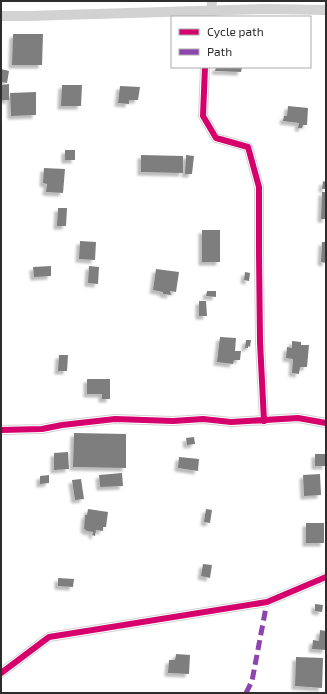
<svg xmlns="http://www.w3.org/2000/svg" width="327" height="694" viewBox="0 0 327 694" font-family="'Exo 2',sans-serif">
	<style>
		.building { fill: #7e7e7e; filter: url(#shadow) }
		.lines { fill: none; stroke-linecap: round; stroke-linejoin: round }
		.minor { stroke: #d2d2d2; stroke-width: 10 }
		.quiet { stroke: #8e44ad; stroke-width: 5; stroke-dasharray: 10 5; stroke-linecap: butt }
		.cycleway-casing { stroke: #fff; stroke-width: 8 }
		.cycleway { stroke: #d6006c; stroke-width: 6 }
	</style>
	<defs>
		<filter id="shadow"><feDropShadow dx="-3.5" dy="3.5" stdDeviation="1" flood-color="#0004"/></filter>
	</defs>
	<rect width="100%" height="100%" fill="#fff"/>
	<path class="building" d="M 13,34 L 43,34 L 42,65 L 12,65 Z
		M 216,67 L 242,67 L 241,72 L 215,71 Z
		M 1,69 L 9,71 L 7,83 L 1,82 Z
		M 9,84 L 9,100 L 1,100 L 1,85 Z
		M 62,85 L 82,85 L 81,106 L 61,106 Z
		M 120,86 L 140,87 L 138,100 L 129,100 L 129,104 L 118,103 Z
		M 36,92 L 36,115 L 11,116 L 10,93 Z
		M 288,106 L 308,108 L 307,125 L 303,125 L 302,128 L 298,128 L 299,123 L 283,121 L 284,116 L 287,116 Z
		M 65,150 L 75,150 L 75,160 L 65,160 Z
		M 141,155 L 183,156 L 183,173 L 141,172 Z
		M 186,155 L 194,156 L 192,174 L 185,174 Z
		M 44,168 L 65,169 L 63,193 L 46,192 L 47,184 L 43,183 Z
		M 323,181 L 326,182 L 326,189 L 322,189 Z
		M 322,192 L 326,192 L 326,219 L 321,219 Z
		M 58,208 L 67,208 L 66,226 L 57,226 Z
		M 202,230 L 220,230 L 220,262 L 202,262 Z
		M 80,241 L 96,242 L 95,260 L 79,259 Z
		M 322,242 L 326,242 L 326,263 L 321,262 Z
		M 51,266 L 51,276 L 34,277 L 33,267 Z
		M 89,266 L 99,267 L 98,284 L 88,283 Z
		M 156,269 L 179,272 L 176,292 L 170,291 L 171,295 L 163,294 L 163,292 L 153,290 Z
		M 245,272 L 250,273 L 249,281 L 244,280 Z
		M 207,291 L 216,291 L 216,297 L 206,296 Z
		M 199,301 L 206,301 L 207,316 L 199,316 Z
		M 220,337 L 236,338 L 235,351 L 241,351 L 240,360 L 234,360 L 233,364 L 217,362 Z
		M 246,340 L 251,340 L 250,347 L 248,346 L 248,348 L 245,348 Z
		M 292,341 L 301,342 L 301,345 L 309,345 L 307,367 L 300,367 L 299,374 L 292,373 L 293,359 L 286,358 L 287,347 L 292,348 Z
		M 59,355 L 68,355 L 67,371 L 58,371 Z
		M 87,379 L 110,379 L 110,399 L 102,399 L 102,394 L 87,394 Z
		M 74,433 L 126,434 L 126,468 L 73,467 Z
		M 194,437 L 195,444 L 187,445 L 186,438 Z
		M 68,452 L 69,469 L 54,470 L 54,453 Z
		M 315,454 L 326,454 L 326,466 L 315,466 Z
		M 179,457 L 199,459 L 198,471 L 178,468 Z
		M 122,473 L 123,486 L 100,487 L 99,475 Z
		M 320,474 L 321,495 L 304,496 L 303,475 Z
		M 49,475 L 49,483 L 40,484 L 40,476 Z
		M 81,479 L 84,499 L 75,500 L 72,480 Z
		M 88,509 L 108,512 L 106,527 L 103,527 L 103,531 L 96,530 L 95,536 L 92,535 L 93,532 L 86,531 L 86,530 L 84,529 L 85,515 L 87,515 Z
		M 206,509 L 212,510 L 210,523 L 204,522 Z
		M 306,523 L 324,523 L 324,543 L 306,543 Z
		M 203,564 L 212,565 L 210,578 L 201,576 Z
		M 58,578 L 74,579 L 73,587 L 58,586 Z
		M 315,604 L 323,605 L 322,612 L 315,611 Z
		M 320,630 L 326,631 L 326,650 L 312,649 L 313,640 L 319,641 Z
		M 176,654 L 190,655 L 189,674 L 168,673 L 169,660 L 175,660 Z
		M 296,657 L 323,658 L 322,688 L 295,686 Z"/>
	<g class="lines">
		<path class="minor" d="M 1,16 L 28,16 L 266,9 L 326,10
			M 211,17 L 212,1
			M 205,67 L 203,116 L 216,138 L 248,147 L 259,187 L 259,252 L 260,342 L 264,421
			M 1,430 L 42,429 L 62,425 L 115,419 L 173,421 L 203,419 L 231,422 L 298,418 L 326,423
			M 1,673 L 49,637 L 267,602 L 326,577"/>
		<path class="quiet" d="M 246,693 L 252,681 L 267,602"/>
		<defs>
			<path id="cycleway" d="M 205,67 L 203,116 L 216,138 L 248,147 L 259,187 L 259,252 L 260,342 L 264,421
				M 1,430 L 42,429 L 62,425 L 115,419 L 173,421 L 203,419 L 231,422 L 298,418 L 326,423
				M 1,673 L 49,637 L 267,602 L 326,577"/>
		</defs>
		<use href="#cycleway" class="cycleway-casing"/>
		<use href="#cycleway" class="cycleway"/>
	</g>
	<rect width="327" height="694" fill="none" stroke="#2d2d2d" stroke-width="4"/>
	<rect x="171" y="16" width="140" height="52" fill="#ffffff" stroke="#ababab"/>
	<rect x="179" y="29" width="20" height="6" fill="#d6006c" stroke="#ababab"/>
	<text x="207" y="36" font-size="12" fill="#2d2d2d">Cycle path</text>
	<rect x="179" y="49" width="20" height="6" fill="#8e44ad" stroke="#ababab"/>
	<text x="207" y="56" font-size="12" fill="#2d2d2d">Path</text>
</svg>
